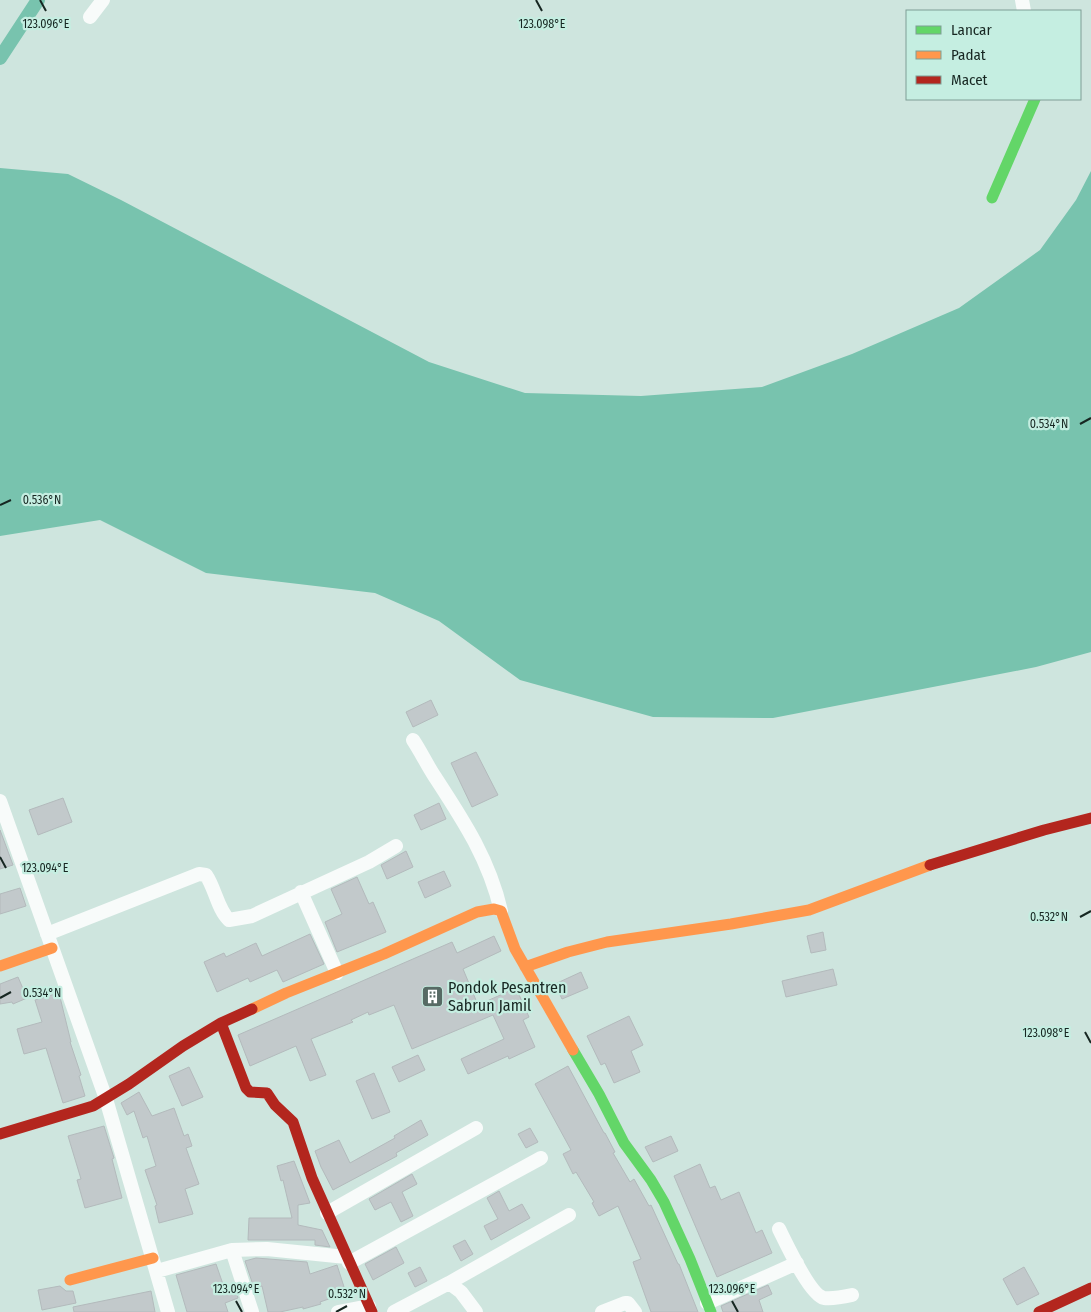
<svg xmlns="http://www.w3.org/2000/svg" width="1091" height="1312" viewBox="0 0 1091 1312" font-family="'Fira Sans Condensed',sans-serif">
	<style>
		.water { fill: #78c3ae }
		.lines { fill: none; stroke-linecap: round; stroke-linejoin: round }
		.canal { stroke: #78c3ae; stroke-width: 14 }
		.building { fill: #c2c9cb; stroke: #b3babc }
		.street { stroke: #f8fbfa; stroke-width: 14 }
		.fast { stroke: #63d668; stroke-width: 11 }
		.slow { stroke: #ff974d; stroke-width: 11 }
		.jam { stroke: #b3261e; stroke-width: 11 }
		.ticks { fill: none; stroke: #172722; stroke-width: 2 }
		.labels { text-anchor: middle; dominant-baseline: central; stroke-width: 4.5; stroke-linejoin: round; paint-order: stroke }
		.poi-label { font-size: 16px; fill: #172722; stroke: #c5eee1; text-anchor: start }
		.ticks-label { font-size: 12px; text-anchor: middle; fill: #172722; stroke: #c5eee1; stroke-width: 4.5; stroke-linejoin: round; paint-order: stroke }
	</style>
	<rect width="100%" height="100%" fill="#cee5de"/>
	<path class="water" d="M 0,168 L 68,174 L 121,200 L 429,362 L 525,393 L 641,396 L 762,387 L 852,354 L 959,308 L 1040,250 L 1076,200 L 1091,171 L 1091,652 L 1036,667 L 773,718 L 653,717 L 520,680 L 439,621 L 375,593 L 206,573 L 100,520 L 0,536 Z"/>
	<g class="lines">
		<path class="canal" d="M 0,58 L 38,0"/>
	</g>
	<path class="building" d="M 431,700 L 438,715 L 413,727 L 406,712 Z
		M 476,752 L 498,795 L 472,807 L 451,763 Z
		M 63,798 L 72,822 L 38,835 L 29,810 Z
		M 439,803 L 446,819 L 421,830 L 414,815 Z
		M 0,830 L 13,865 L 0,869 Z
		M 406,851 L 413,867 L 387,879 L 381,865 Z
		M 444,871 L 451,886 L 425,898 L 418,882 Z
		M 357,877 L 369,904 L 373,902 L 386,932 L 337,952 L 325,922 L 342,914 L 331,889 Z
		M 20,888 L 26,906 L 0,914 L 0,894 Z
		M 823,932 L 826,950 L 811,953 L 807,936 Z
		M 310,934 L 324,964 L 283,982 L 277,970 L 250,982 L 248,978 L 217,992 L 204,962 L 224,953 L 226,957 L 256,943 L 262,956 Z
		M 494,936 L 501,951 L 463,969 L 478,1005 L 516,988 L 529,1017 L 523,1020 L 535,1047 L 509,1059 L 508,1056 L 468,1074 L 461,1059 L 504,1039 L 493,1015 L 412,1049 L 394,1005 L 369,1015 L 368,1012 L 351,1020 L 353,1022 L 311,1039 L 326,1075 L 310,1081 L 296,1046 L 250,1066 L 238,1035 L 452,942 L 457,953 Z
		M 833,969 L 837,985 L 786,997 L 782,981 Z
		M 581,972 L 588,988 L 562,999 L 555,984 Z
		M 18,977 L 27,998 L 13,1004 L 12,1002 L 0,1004 L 0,984 Z
		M 59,993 L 71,1042 L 70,1042 L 81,1075 L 79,1076 L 85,1096 L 63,1103 L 46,1048 L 24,1054 L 17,1029 L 42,1022 L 35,1000 Z
		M 629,1016 L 643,1045 L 631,1051 L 640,1072 L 614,1083 L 605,1063 L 601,1065 L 587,1036 Z
		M 418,1055 L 425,1070 L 399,1082 L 392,1067 Z
		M 568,1066 L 604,1133 L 605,1133 L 615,1152 L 613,1153 L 630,1182 L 634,1179 L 649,1206 L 651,1205 L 678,1264 L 679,1264 L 698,1312 L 651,1312 L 633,1262 L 641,1259 L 618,1206 L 599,1216 L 592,1203 L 594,1202 L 576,1172 L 573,1174 L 563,1154 L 571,1150 L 535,1084 Z
		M 189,1067 L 203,1097 L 182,1106 L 169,1076 Z
		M 374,1073 L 390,1112 L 372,1119 L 356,1081 Z
		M 139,1092 L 152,1116 L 174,1108 L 184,1136 L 188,1134 L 192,1146 L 186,1148 L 199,1184 L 185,1189 L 193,1214 L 159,1223 L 155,1206 L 157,1205 L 145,1170 L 156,1166 L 147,1136 L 143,1138 L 134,1111 L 127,1115 L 121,1103 Z
		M 421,1120 L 428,1135 L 396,1153 L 397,1156 L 333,1190 L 321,1167 L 315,1151 L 339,1140 L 350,1163 L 395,1138 L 394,1136 Z
		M 104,1126 L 114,1158 L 112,1159 L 122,1198 L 85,1208 L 77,1180 L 81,1179 L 68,1136 Z
		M 530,1128 L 538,1142 L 526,1148 L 518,1134 Z
		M 671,1136 L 678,1151 L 653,1162 L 645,1147 Z
		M 294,1161 L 310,1203 L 298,1205 L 298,1225 L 322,1230 L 330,1247 L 315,1245 L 315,1240 L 248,1240 L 249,1218 L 292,1218 L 283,1180 L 281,1181 L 277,1166 Z
		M 700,1164 L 710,1188 L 715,1186 L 721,1200 L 739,1192 L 756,1233 L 762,1230 L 772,1253 L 717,1277 L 674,1176 Z
		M 412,1174 L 417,1184 L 402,1192 L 413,1216 L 401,1222 L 391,1202 L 375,1210 L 369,1199 Z
		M 499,1191 L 509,1211 L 522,1204 L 530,1218 L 491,1240 L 484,1226 L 498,1219 L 487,1198 Z
		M 465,1240 L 473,1254 L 461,1261 L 453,1246 Z
		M 396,1247 L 404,1263 L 373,1280 L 365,1264 Z
		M 256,1258 L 307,1262 L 310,1274 L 337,1265 L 346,1293 L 320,1302 L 321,1304 L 303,1309 L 303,1307 L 280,1312 L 268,1312 L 262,1286 L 254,1288 L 245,1261 Z
		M 216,1264 L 225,1290 L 235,1287 L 238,1298 L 225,1303 L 228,1312 L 187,1312 L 176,1275 Z
		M 420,1267 L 427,1281 L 415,1287 L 408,1273 Z
		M 1024,1267 L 1039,1294 L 1017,1305 L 1003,1279 Z
		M 768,1285 L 772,1294 L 759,1300 L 763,1312 L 723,1312 L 721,1306 Z
		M 60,1286 L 66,1291 L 73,1291 L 76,1303 L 42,1310 L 38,1290 Z
		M 151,1291 L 155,1312 L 74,1312 L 73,1307 Z"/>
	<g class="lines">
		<path class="street" d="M 1022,0 L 1024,11
			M 90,17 L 103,0
			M 413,740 C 421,752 427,765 435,777 C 463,820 489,859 501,911
			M 0,801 L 106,1099 L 168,1312
			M 301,892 L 337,973
			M 47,934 L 199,874 L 206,875 C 215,888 218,910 229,920 L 252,916 L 369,862 L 396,846
			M 327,1213 L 476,1128
			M 779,1229 C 786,1243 810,1295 824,1298 C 833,1299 843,1297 852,1295
			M 232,1250 L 252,1312
			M 349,1263 L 541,1158
			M 157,1271 L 232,1250 L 267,1249 L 346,1257
			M 449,1283 L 569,1215
			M 707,1303 L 797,1263
			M 338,1312 L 369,1306
			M 394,1312 L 449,1283 L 461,1292 L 476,1312
			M 602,1312 L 625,1303 L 628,1303 L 635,1312"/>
		<path class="fast" d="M 992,198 L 1035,99
			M 573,1050 L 599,1094 L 624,1143 L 651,1180 L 664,1202 L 690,1259 L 711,1312"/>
		<path class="slow" d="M 0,966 L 52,948
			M 525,967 L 568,952 L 607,942 L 731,924 L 809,910 L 930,865
			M 252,1009 L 286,993 L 384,954 L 477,912 L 494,909 L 501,911 L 515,949 L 573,1050
			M 70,1280 L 153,1258"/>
		<path class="jam" d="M 930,865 L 1044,830 L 1091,818
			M 221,1023 L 246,1088 L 250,1092 L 267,1093 L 275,1105 L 293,1122 L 312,1178 L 372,1312
			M 0,1134 L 93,1106 L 129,1084 L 183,1046 L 221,1023 L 252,1009
			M 1039,1312 L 1091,1288"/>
	</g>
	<path class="ticks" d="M 40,0 L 46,11M 536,0 L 542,11M 1080,424 L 1091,418M 0,505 L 11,500M 0,857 L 6,868M 1080,917 L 1091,911M 0,998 L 11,992M 1085,1032 L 1091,1043M 236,1301 L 242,1312M 732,1301 L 738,1312M 336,1312 L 347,1306"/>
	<defs>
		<symbol id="building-square" viewBox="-11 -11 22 22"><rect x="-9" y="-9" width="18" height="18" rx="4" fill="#576a64" stroke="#c5eee1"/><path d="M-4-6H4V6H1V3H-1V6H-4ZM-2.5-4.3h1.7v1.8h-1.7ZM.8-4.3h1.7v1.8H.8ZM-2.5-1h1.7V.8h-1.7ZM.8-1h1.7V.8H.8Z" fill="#fff"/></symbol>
	</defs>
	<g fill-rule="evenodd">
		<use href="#building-square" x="420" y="984" width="25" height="25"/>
	</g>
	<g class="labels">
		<g class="poi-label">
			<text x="448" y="987">Pondok Pesantren<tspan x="448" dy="18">Sabrun Jamil</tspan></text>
		</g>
	</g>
	<g class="ticks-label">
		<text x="46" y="28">123.096°E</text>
		<text x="542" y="28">123.098°E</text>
		<text x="1049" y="428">0.534°N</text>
		<text x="42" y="504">0.536°N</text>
		<text x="45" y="872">123.094°E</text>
		<text x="1049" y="921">0.532°N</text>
		<text x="42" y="997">0.534°N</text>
		<text x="1046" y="1037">123.098°E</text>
		<text x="236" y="1293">123.094°E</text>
		<text x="732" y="1293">123.096°E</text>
		<text x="347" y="1298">0.532°N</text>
	</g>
	<rect x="906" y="10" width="175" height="90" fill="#c5eee1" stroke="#7f9e95"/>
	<rect x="916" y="26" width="25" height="8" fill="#63d668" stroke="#7f9e95"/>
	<text x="951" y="35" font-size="15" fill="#172722">Lancar</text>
	<rect x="916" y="51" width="25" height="8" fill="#ff974d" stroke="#7f9e95"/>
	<text x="951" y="60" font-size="15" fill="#172722">Padat</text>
	<rect x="916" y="76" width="25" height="8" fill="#b3261e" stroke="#7f9e95"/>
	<text x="951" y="85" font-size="15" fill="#172722">Macet</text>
</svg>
